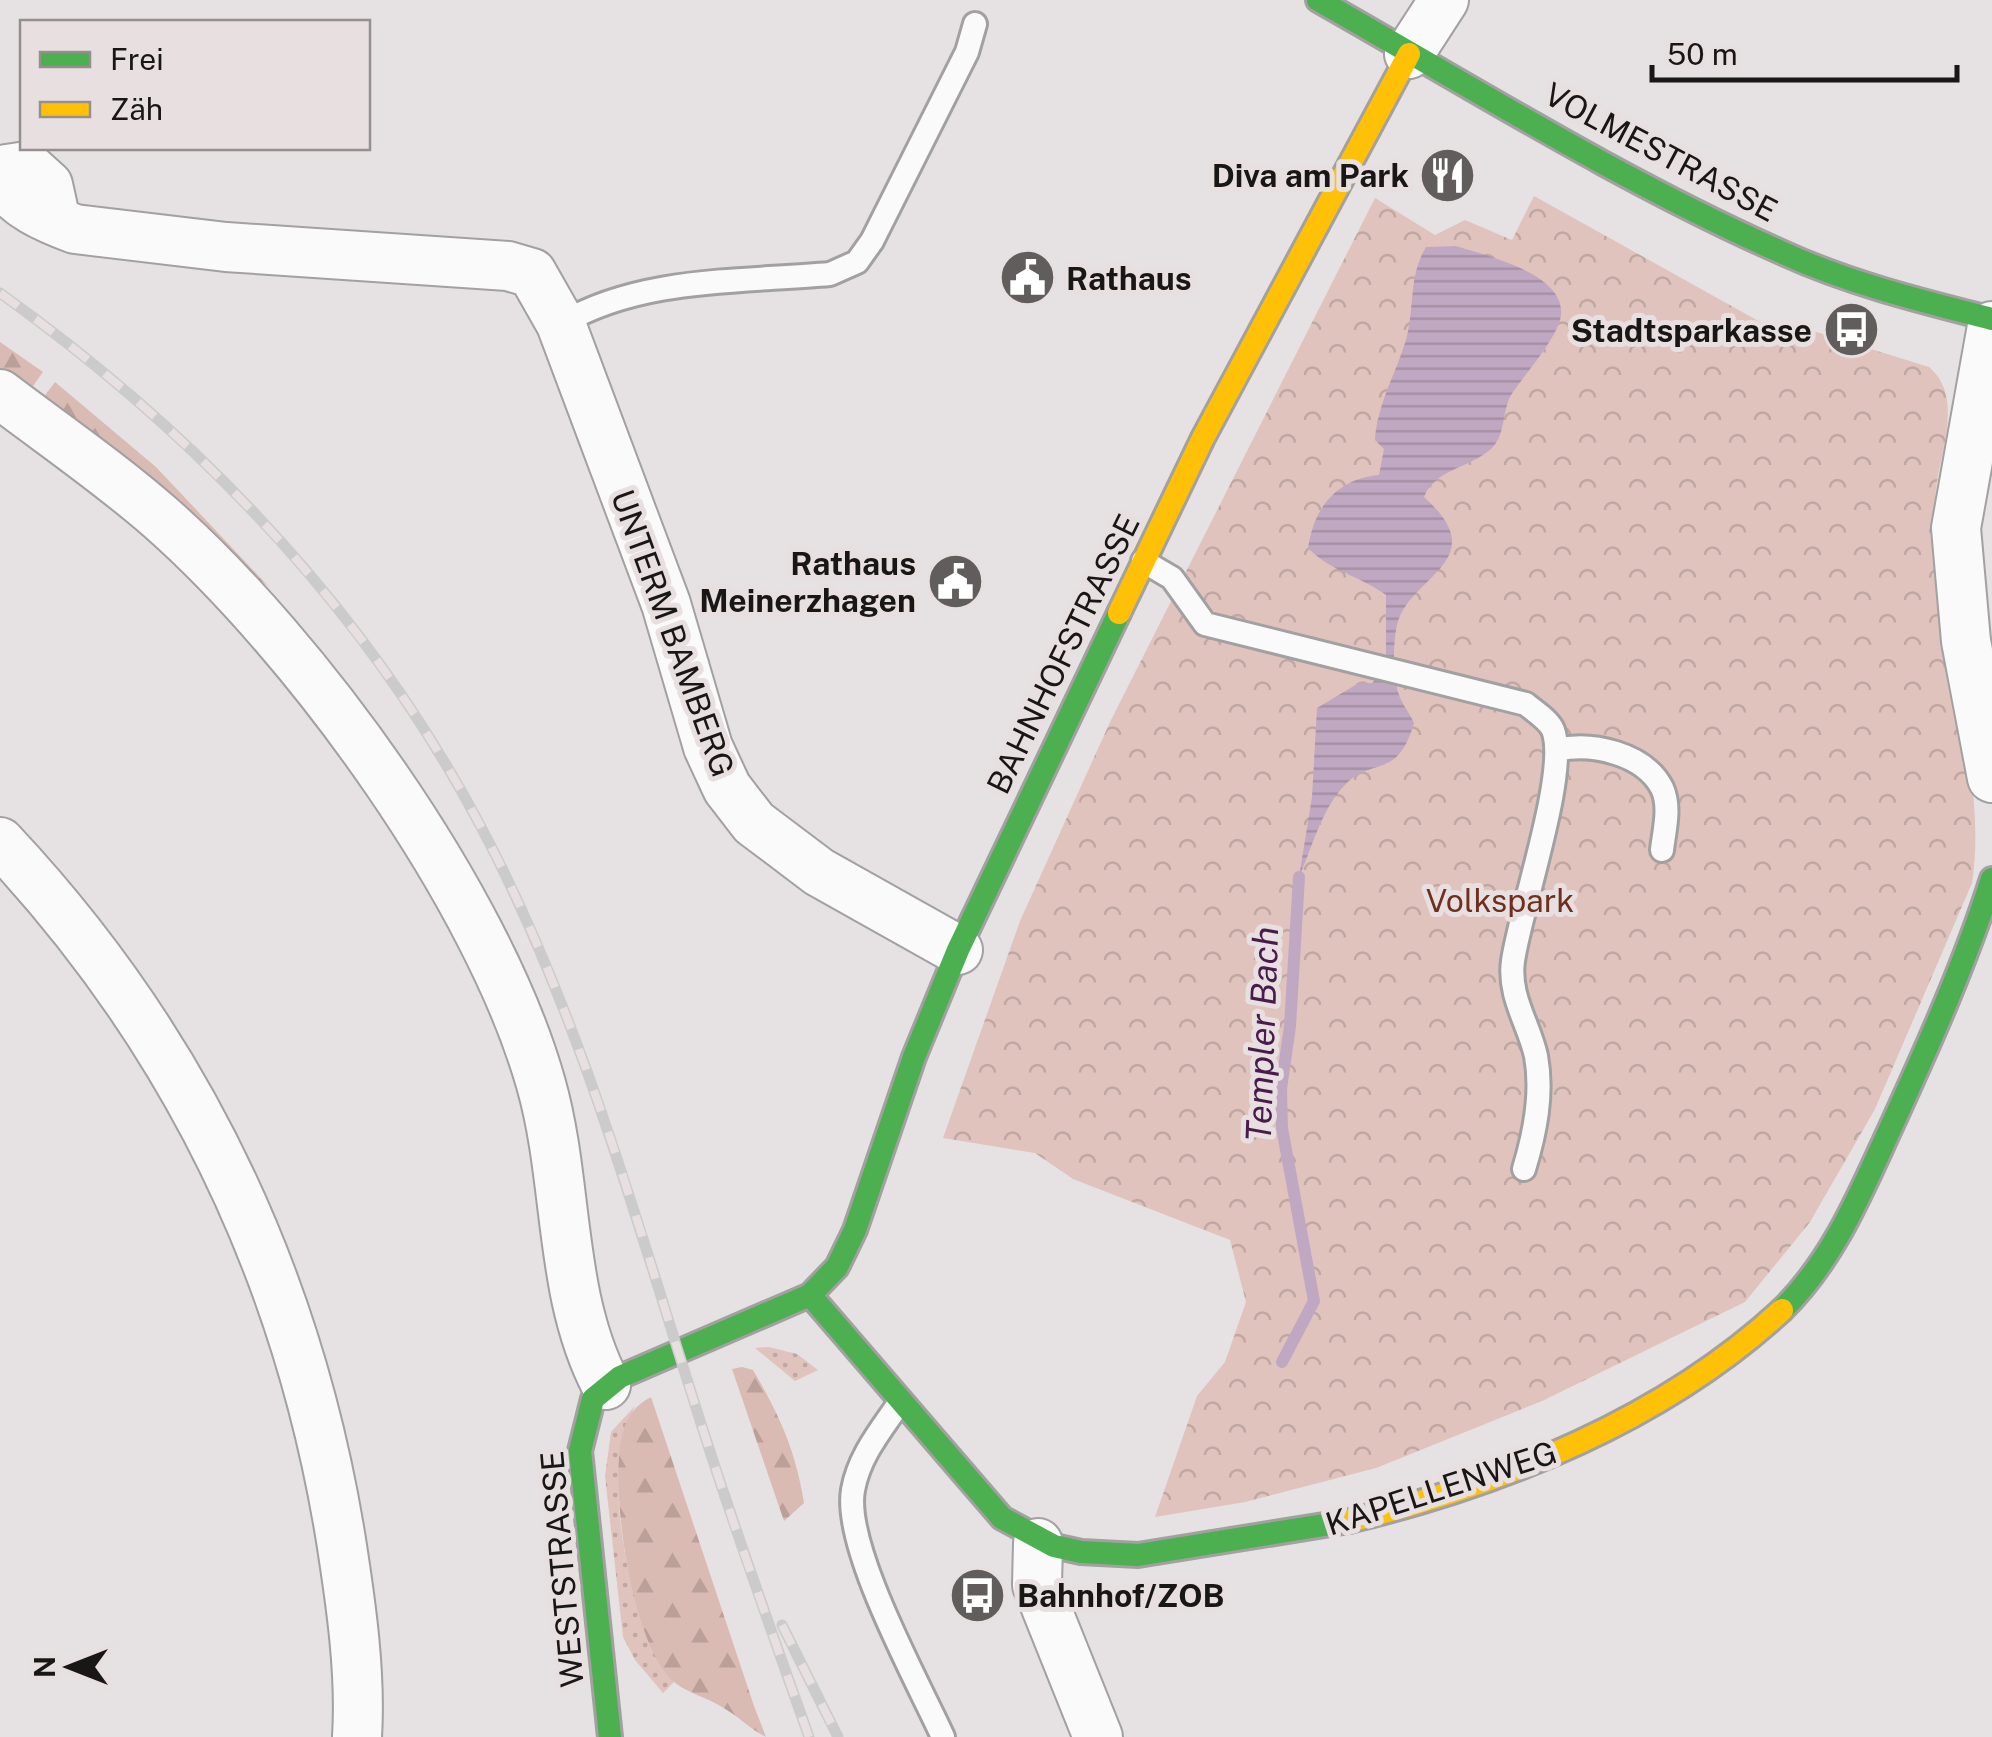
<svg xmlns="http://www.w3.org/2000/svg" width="1992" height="1737" viewBox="0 0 1992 1737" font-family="'Public Sans',sans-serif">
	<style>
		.grass { fill: url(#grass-dots) }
		.forest { fill: url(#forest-firs) }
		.park { fill: url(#park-crowns) }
		.water { fill: url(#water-rules) }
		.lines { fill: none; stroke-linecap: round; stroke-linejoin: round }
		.stream { stroke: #c1a8c2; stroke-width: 12 }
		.lane-casing { stroke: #a3a0a1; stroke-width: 28 }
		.street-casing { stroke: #a3a0a1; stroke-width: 52 }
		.fast-casing { stroke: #a3a0a1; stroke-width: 28 }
		.slow-casing { stroke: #a3a0a1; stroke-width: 28 }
		.lane { stroke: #fbfafb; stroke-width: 22 }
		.street { stroke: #fbfafb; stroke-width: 48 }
		.fast { stroke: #4caf50; stroke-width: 22 }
		.slow { stroke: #ffc107; stroke-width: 22 }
		.rail-casing { stroke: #cccbcb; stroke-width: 11 }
		.rail { stroke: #e8dfe1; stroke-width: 8; stroke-dasharray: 22; stroke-linecap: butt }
		.labels { text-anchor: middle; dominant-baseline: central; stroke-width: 10; stroke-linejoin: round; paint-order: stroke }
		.street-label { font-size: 32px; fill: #191616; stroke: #e8dfe1 }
		.poi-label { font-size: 32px; font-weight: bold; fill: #191616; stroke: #e8dfe1; text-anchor: end }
		.park-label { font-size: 32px; fill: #6f2f1e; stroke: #e8dfe1 }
		.water-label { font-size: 35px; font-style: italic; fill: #471c4b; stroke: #e8dfe1 }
	</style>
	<defs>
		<pattern id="grass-dots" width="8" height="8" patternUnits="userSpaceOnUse" patternTransform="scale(2.5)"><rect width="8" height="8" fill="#e0c3bd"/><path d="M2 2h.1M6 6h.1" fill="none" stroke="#c0a7a2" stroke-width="1.8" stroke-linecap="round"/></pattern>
		<pattern id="forest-firs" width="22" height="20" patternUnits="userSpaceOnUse" patternTransform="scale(2.5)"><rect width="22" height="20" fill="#d9bbb3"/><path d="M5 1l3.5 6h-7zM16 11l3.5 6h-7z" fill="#baa099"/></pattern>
		<pattern id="park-crowns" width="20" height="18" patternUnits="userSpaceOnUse" patternTransform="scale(2.5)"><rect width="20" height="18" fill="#e0c3bd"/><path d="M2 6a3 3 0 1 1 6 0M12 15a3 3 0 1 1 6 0" fill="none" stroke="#c0a7a2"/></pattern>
		<pattern id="water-rules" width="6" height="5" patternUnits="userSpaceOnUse" patternTransform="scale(2.5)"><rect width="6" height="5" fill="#c1a8c2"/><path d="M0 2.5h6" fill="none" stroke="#a590a6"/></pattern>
	</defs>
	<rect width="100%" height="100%" fill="#e6e1e2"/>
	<path class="grass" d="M 769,1347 L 797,1354 L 818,1370 L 795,1381 L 755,1348 Z
		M 635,1406 C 599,1483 628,1613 674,1682 L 663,1693 L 635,1660 L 623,1637 L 605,1476 L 611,1432 Z"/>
	<path class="forest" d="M 0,342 L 43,372 L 23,400 L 0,383 Z
		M 55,382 L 156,467 L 269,587 L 35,409 Z
		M 742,1367 L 753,1370 C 779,1414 796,1451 804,1503 L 784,1521 L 732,1369 Z
		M 651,1397 L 754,1706 L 766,1737 C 750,1729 738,1716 722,1707 C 708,1698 687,1693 674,1682 C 631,1645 608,1484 623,1432 C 628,1415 636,1405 651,1397 Z"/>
	<path class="park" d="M 1534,196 L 1791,339 L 1797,326 L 1929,367 C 1962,395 1943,444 1937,482 C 1916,620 1992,751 1972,883 L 1875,1109 L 1810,1222 L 1745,1302 L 1542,1401 L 1376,1468 L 1245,1502 L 1155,1517 L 1197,1396 L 1225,1362 L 1246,1302 L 1230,1240 L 1073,1179 L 1035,1153 L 943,1138 L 1020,921 L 1111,720 L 1375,198 L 1435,235 L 1465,220 L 1512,240 Z"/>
	<path class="water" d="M 1456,246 C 1487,256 1582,277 1557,328 C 1546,351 1527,372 1513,392 C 1501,409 1507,434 1491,449 C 1470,468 1435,469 1424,497 C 1496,561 1408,576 1397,625 C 1393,642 1393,672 1397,688 C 1399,700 1409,712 1414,723 C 1397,782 1371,755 1343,787 C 1321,811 1312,848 1299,877 L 1312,797 L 1317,708 L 1357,684 L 1372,683 L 1386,670 L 1386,595 C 1360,576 1330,571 1308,548 C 1314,508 1336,479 1379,475 L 1384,449 L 1375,440 C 1377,405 1396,373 1406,340 C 1415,308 1408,277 1426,247 Z"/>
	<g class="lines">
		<path class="stream" d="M 1282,1362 L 1314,1301 L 1282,1128 L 1281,1089 L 1290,1026 L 1299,877"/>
		<defs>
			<path id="lane" d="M 561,324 C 640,277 740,282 830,274 L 857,262 L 872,241 L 967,52 L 975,24
				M 1143,561 L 1172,578 L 1205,624 L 1526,704 C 1534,711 1549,720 1553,730 C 1569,771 1520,910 1513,961 C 1508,996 1529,1024 1536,1056 C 1543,1094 1535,1133 1524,1169
				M 1557,750 C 1591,742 1644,753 1662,788 C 1671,807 1664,831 1662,850
				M 900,1402 C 881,1430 859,1456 853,1490 C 843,1547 918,1682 943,1737"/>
			<path id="street" d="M 1409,54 L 1444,0
				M 56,221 L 48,185 L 27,166 L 7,169 L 3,178 C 10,204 51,220 75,229 L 226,247 L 508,266 L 532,273 L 561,324 L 666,604 L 708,747 L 727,788 L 754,823 L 819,872 L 958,950
				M 1992,326 L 1956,528 L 1966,641 L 1992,778
				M 0,394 C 54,435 111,474 161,518 C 307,647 488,896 541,1084 C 569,1182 558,1294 606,1385
				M 0,842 C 185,1039 298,1274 341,1540 C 351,1604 361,1673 357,1737
				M 1038,1543 L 1037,1585 L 1098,1737"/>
			<path id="fast" d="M 1318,0 C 1470,86 1621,181 1781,252 C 1848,283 1921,301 1992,319
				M 810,1295 L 1002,1518 L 1054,1546 L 1081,1552 L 1138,1555 L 1349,1521
				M 1782,1310 C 1834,1259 1861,1192 1891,1127 C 1928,1046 1965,964 1992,879
				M 610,1737 L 580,1451 L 593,1399 L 620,1377 L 810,1295 L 837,1267 L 855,1230 L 914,1057 L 958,950 L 1119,613"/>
			<path id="slow" d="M 1119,613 L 1203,438 L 1409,54
				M 1349,1521 C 1503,1484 1664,1419 1782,1310"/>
		</defs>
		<use href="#lane" class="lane-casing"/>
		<use href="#street" class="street-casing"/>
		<use href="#fast" class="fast-casing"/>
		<use href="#slow" class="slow-casing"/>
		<use href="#lane" class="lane"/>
		<use href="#street" class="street"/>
		<use href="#fast" class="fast"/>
		<use href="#slow" class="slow"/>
		<defs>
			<path id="rail" d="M 0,293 C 197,434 366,610 480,825 C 583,1019 639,1232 706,1439 C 738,1539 774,1638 809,1737
				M 782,1625 L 838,1737"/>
		</defs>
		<use href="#rail" class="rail-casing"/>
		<use href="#rail" class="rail"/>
	</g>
	<defs>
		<symbol id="restaurant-disc" viewBox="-11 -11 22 22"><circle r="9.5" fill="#615d5d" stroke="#e8dfe1"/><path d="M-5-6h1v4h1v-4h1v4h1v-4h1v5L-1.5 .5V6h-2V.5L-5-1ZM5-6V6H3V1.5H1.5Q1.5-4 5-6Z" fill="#fff"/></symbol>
		<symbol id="civic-disc" viewBox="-11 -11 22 22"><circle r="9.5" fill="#615d5d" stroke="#e8dfe1"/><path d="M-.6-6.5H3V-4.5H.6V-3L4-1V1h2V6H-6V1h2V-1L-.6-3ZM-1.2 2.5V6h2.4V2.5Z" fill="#fff"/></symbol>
		<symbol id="bus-disc" viewBox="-11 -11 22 22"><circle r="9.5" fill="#615d5d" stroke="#e8dfe1"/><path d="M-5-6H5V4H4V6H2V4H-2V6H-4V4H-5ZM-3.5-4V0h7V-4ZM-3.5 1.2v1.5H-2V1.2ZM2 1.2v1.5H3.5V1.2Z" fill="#fff"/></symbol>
	</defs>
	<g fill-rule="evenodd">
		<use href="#restaurant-disc" x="1416" y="144" width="63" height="63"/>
		<use href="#civic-disc" x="996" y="246" width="63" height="63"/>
		<use href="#bus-disc" x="1820" y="298" width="63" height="63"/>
		<use href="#civic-disc" x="924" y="550" width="63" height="63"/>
		<use href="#bus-disc" x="946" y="1564" width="63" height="63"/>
	</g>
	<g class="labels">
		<g class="street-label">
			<text transform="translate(1661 152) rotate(28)">VOLMESTRASSE</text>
			<text transform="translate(673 633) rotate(70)">UNTERM BAMBERG</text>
			<text transform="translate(1063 654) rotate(-64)">BAHNHOFSTRASSE</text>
			<text transform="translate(1441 1488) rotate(-18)">KAPELLENWEG</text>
			<text transform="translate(562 1569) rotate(-95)">WESTSTRASSE</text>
		</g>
		<g class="poi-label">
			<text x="1409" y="175">Diva am Park</text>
			<text x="1066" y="278" text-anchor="start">Rathaus</text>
			<text x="1812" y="330">Stadtsparkasse</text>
			<text x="916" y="563">Rathaus<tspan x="916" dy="37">Meinerzhagen</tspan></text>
			<text x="1017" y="1595" text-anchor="start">Bahnhof/ZOB</text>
		</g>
		<g class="park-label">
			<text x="1500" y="900">Volkspark</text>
		</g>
		<g class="water-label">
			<text transform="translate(1262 1034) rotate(-88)">Templer Bach</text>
		</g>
	</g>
	<rect x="20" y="20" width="350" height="130" fill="#e8dfe1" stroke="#958f90" stroke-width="2.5"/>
	<rect x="40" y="52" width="50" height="15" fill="#4caf50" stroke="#958f90" stroke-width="2.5"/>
	<text x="110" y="70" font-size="30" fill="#191616">Frei</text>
	<rect x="40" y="102" width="50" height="15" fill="#ffc107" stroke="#958f90" stroke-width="2.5"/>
	<text x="110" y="120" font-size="30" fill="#191616">Zäh</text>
	<g transform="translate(70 1667) rotate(270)" stroke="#e8dfe1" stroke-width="8" paint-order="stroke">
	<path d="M0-8L18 38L0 25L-18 38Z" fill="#191616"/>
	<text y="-15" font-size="28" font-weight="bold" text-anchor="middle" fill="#191616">N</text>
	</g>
	<path d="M1652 65v15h305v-15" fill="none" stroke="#191616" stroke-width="5"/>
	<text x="1667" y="65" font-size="30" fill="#191616" stroke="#e8dfe1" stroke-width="8" paint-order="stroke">50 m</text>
</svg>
